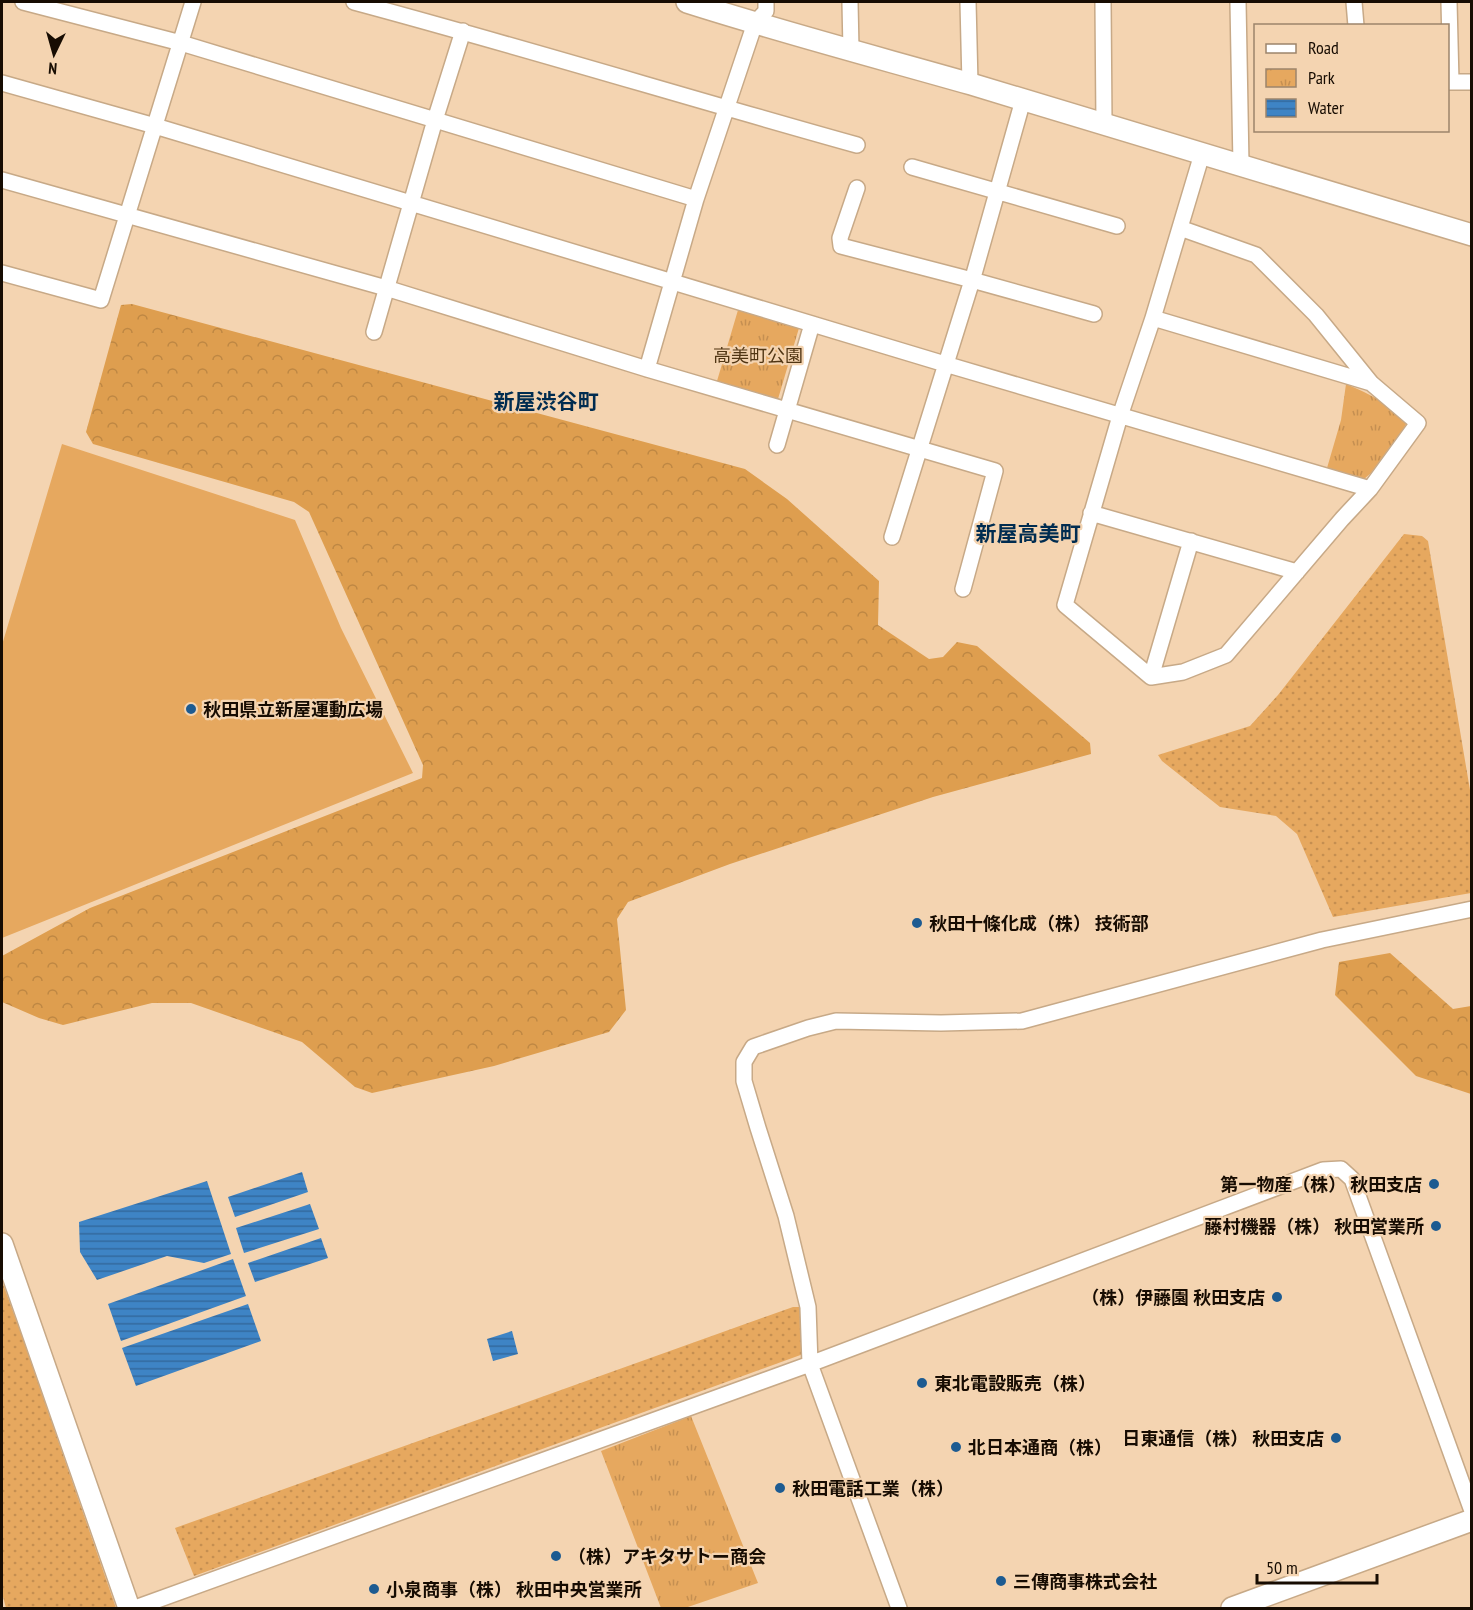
<svg xmlns="http://www.w3.org/2000/svg" width="1473" height="1610" viewBox="0 0 1473 1610" font-family="'PT Sans Narrow','Noto Sans JP',sans-serif">
	<style>
		.grass { fill: url(#grass-dots) }
		.forest { fill: url(#forest-crowns) }
		.park { fill: url(#park-tufts) }
		.pitch { fill: #e6a85f }
		.water { fill: url(#water-rules) }
		.lines { fill: none; stroke-linecap: round; stroke-linejoin: round }
		.street-casing { stroke: #c7a987; stroke-width: 18 }
		.secondary-casing { stroke: #c7a987; stroke-width: 24 }
		.street { stroke: #fff; stroke-width: 15 }
		.secondary { stroke: #fff; stroke-width: 21 }
		.poi-dot { fill: #1d5b91; stroke: #f4d4b1; stroke-width: 2 }
		.labels { text-anchor: middle; dominant-baseline: central; stroke-width: 4.5; stroke-linejoin: round; paint-order: stroke }
		.park-label { font-size: 18px; fill: #503513; stroke: #f4d4b1 }
		.poi-label { font-size: 18px; font-weight: bold; fill: #170c02; stroke: #f4d4b1; text-anchor: start }
		.quarter-label { font-size: 21px; font-weight: bold; fill: #002c50; stroke: #f4d4b1 }
	</style>
	<defs>
		<pattern id="grass-dots" width="8" height="8" patternUnits="userSpaceOnUse" patternTransform="scale(1.5)"><rect width="8" height="8" fill="#e6a85f"/><path d="M2 2h.1M6 6h.1" fill="none" stroke="#c58f51" stroke-width="1.8" stroke-linecap="round"/></pattern>
		<pattern id="forest-crowns" width="20" height="18" patternUnits="userSpaceOnUse" patternTransform="scale(1.5)"><rect width="20" height="18" fill="#de9e4f"/><path d="M2 6a3 3 0 1 1 6 0M12 15a3 3 0 1 1 6 0" fill="none" stroke="#be8743"/></pattern>
		<pattern id="park-tufts" width="24" height="20" patternUnits="userSpaceOnUse" patternTransform="scale(1.5)"><rect width="24" height="20" fill="#e6a85f"/><path d="M3 7l-1-3M5 7V3M7 7l1-3M15 17l-1-3M17 17v-4M19 17l1-3" fill="none" stroke="#c58f51"/></pattern>
		<pattern id="water-rules" width="6" height="5" patternUnits="userSpaceOnUse" patternTransform="scale(1.5)"><rect width="6" height="5" fill="#3e84c5"/><path d="M0 2.5h6" fill="none" stroke="#336a9e"/></pattern>
	</defs>
	<rect width="100%" height="100%" fill="#f4d4b1"/>
	<path class="grass" d="M 1404,534 L 1422,536 L 1428,541 L 1471,796 L 1471,893 L 1333,917 L 1297,834 L 1276,816 L 1220,807 L 1162,761 L 1158,755 L 1250,726 L 1278,695 Z
		M 2,1281 L 21,1333 L 116,1608 L 6,1608 L 2,1593 Z
		M 793,1307 L 804,1307 L 806,1353 L 194,1576 L 175,1528 Z"/>
	<path class="forest" d="M 132,304 L 745,469 L 787,499 L 879,581 L 878,625 L 929,659 L 943,657 L 957,642 L 977,646 L 1090,743 L 1091,754 L 933,797 L 730,864 L 628,902 L 617,919 L 626,1010 L 609,1032 L 494,1066 L 372,1093 L 355,1087 L 302,1042 L 191,1003 L 152,1003 L 63,1025 L 39,1018 L 2,1002 L 2,956 L 90,908 L 422,778 L 423,765 L 309,512 L 294,502 L 93,444 L 86,432 L 121,305 Z
		M 1390,953 L 1453,1009 L 1471,1006 L 1471,1094 L 1416,1076 L 1335,995 L 1339,962 Z"/>
	<path class="park" d="M 738,310 L 799,328 L 778,399 L 717,381 Z
		M 1346,384 C 1370,394 1388,403 1407,422 L 1404,428 L 1371,473 L 1363,480 L 1327,468 L 1341,420 Z
		M 691,1416 L 758,1583 L 685,1608 L 661,1608 L 601,1451 Z"/>
	<path class="pitch" d="M 62,444 L 295,520 L 341,628 L 413,773 L 2,938 L 2,645 Z"/>
	<path class="water" d="M 302,1172 L 308,1192 L 235,1217 L 228,1197 Z
		M 207,1181 L 231,1254 L 204,1263 L 167,1256 L 97,1280 L 80,1252 L 79,1222 Z
		M 310,1204 L 319,1229 L 244,1253 L 236,1228 Z
		M 321,1238 L 328,1258 L 255,1282 L 248,1263 Z
		M 233,1259 L 246,1296 L 121,1341 L 108,1304 Z
		M 248,1304 L 261,1341 L 136,1386 L 122,1348 Z
		M 512,1331 L 518,1354 L 493,1361 L 487,1339 Z"/>
	<g class="lines">
		<defs>
			<path id="street" d="M 23,2 L 181,43 L 696,199
				M 354,2 C 522,47 688,98 857,145
				M 850,2 L 851,50
				M 968,2 L 970,84
				M 1103,2 L 1104,124
				M 1238,2 L 1241,165
				M 1354,2 L 1356,26
				M 1449,2 L 1451,82
				M 1448,82 L 1472,82
				M 2,83 L 155,126 L 945,364 L 1370,489
				M 912,167 L 1117,226
				M 2,180 L 386,288 L 647,369 L 995,471 L 963,589
				M 857,188 L 840,238 L 841,246 L 972,280 L 1094,314
				M 1180,228 L 1256,255 L 1316,315 L 1371,383 L 1418,423 L 1370,489 L 1342,519 L 1226,655 L 1183,672 L 1151,677 L 1065,605 L 1120,416 L 1153,318 L 1202,154
				M 2,273 L 101,300 L 193,2
				M 1153,318 L 1371,383
				M 374,332 L 435,120 L 463,31
				M 647,369 L 696,199 L 755,23 L 766,11 L 766,2
				M 777,445 L 812,324
				M 1091,513 L 1297,572
				M 892,537 L 974,274 L 1023,100
				M 1151,677 L 1191,541
				M 135,1608 L 810,1364 L 1323,1170 L 1341,1169 L 1352,1179 L 1472,1511
				M 899,1608 L 810,1364 L 808,1307 L 786,1216 L 758,1128 L 744,1081 L 744,1062 L 753,1047 L 808,1028 L 836,1021 L 941,1023 L 1022,1021 L 1322,940 L 1472,909"/>
			<path id="secondary" d="M 687,2 C 781,32 876,57 971,84 C 1138,133 1305,184 1472,235
				M 2,1244 L 129,1608
				M 1232,1608 L 1472,1520"/>
		</defs>
		<use href="#street" class="street-casing"/>
		<use href="#secondary" class="secondary-casing"/>
		<use href="#street" class="street"/>
		<use href="#secondary" class="secondary"/>
	</g>
	<g class="poi-dot">
		<circle cx="191" cy="709" r="6"/>
		<circle cx="917" cy="923" r="6"/>
		<circle cx="1434" cy="1184" r="6"/>
		<circle cx="1436" cy="1226" r="6"/>
		<circle cx="1277" cy="1297" r="6"/>
		<circle cx="922" cy="1383" r="6"/>
		<circle cx="1336" cy="1438" r="6"/>
		<circle cx="956" cy="1447" r="6"/>
		<circle cx="780" cy="1488" r="6"/>
		<circle cx="556" cy="1556" r="6"/>
		<circle cx="1001" cy="1581" r="6"/>
		<circle cx="374" cy="1589" r="6"/>
	</g>
	<g class="labels">
		<g class="park-label">
			<text x="758" y="355">高美町公園</text>
		</g>
		<g class="poi-label">
			<text x="203" y="709">秋田県立新屋運動広場</text>
			<text x="929" y="923">秋田十條化成（株） 技術部</text>
			<text x="1422" y="1184" text-anchor="end">第一物産（株） 秋田支店</text>
			<text x="1424" y="1226" text-anchor="end">藤村機器（株） 秋田営業所</text>
			<text x="1265" y="1297" text-anchor="end">（株）伊藤園 秋田支店</text>
			<text x="934" y="1383">東北電設販売（株）</text>
			<text x="1324" y="1438" text-anchor="end">日東通信（株） 秋田支店</text>
			<text x="968" y="1447">北日本通商（株）</text>
			<text x="792" y="1488">秋田電話工業（株）</text>
			<text x="568" y="1556">（株）アキタサトー商会</text>
			<text x="1013" y="1581">三傳商事株式会社</text>
			<text x="386" y="1589">小泉商事（株） 秋田中央営業所</text>
		</g>
		<g class="quarter-label">
			<text x="546" y="401">新屋渋谷町</text>
			<text x="1028" y="533">新屋高美町</text>
		</g>
	</g>
	<rect width="1473" height="1610" fill="none" stroke="#170c02" stroke-width="6"/>
	<rect x="1254" y="24" width="195" height="108" fill="#f4d4b1" stroke="#9c846b" stroke-width="1.5"/>
	<rect x="1266" y="44" width="30" height="9" fill="#ffffff" stroke="#9c846b" stroke-width="1.5"/>
	<text x="1308" y="54" font-size="18" fill="#170c02">Road</text>
	<rect x="1266" y="69" width="30" height="18" fill="url(#park-tufts)" stroke="#9c846b" stroke-width="1.5"/>
	<text x="1308" y="84" font-size="18" fill="#170c02">Park</text>
	<rect x="1266" y="99" width="30" height="18" fill="url(#water-rules)" stroke="#9c846b" stroke-width="1.5"/>
	<text x="1308" y="114" font-size="18" fill="#170c02">Water</text>
	<g transform="translate(54 54) rotate(185)" stroke="#f4d4b1" stroke-width="4.5" paint-order="stroke">
	<path d="M0-4.5L10 22L0 15L-10 22Z" fill="#170c02"/>
	<text y="-9" font-size="16" font-weight="bold" text-anchor="middle" fill="#170c02">N</text>
	</g>
	<path d="M1257 1574v9h120v-9" fill="none" stroke="#170c02" stroke-width="3"/>
	<text x="1266" y="1574" font-size="18" fill="#170c02" stroke="#f4d4b1" stroke-width="4.5" paint-order="stroke">50 m</text>
</svg>
